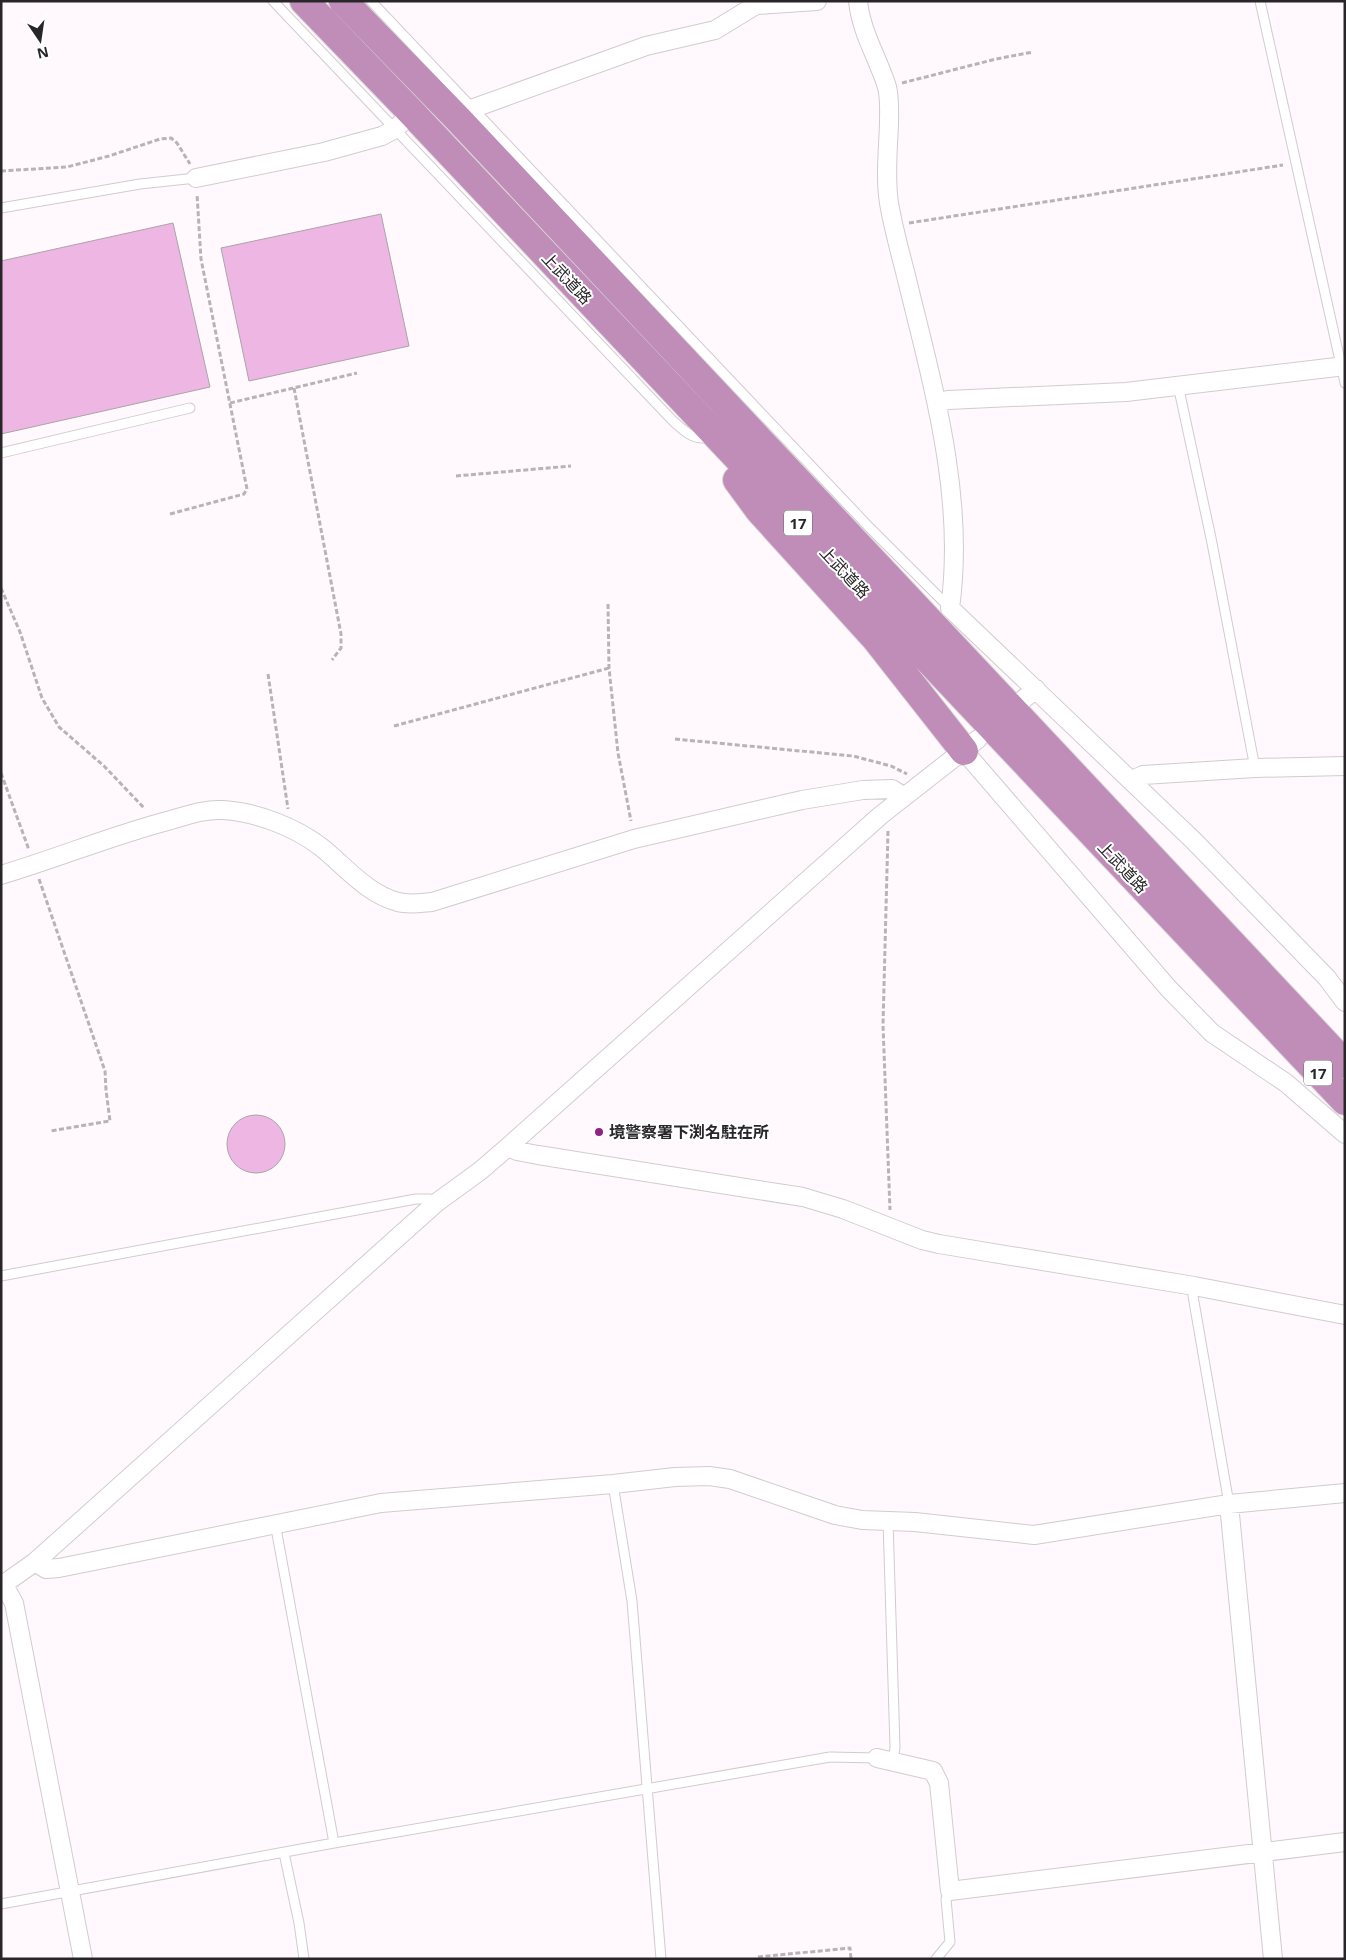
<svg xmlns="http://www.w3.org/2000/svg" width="1346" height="1960" viewBox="0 0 1346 1960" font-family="'Open Sans','Noto Sans JP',sans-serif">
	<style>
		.building { fill: #eeb6e3; stroke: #aaa4a9 }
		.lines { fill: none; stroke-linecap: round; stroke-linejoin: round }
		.service-casing { stroke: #d2cbd0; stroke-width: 11 }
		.minor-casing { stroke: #d2cbd0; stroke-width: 20 }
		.trunk-casing { stroke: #d8d8d8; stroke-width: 30 }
		.path { stroke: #b8b3b6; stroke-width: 3; stroke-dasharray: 5 2.5; stroke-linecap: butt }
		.service { stroke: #fff; stroke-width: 9 }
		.minor { stroke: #fff; stroke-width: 18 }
		.trunk { stroke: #c08cb8; stroke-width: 28 }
		.poi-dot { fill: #912385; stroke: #fff; stroke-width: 2 }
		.labels { text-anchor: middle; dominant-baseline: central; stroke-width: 4; stroke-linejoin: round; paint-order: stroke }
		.shield { fill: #fff; stroke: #686768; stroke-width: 1 }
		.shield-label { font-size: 15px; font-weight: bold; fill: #282628 }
		.street-label { font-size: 16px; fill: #282628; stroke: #fff }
		.poi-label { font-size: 16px; font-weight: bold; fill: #282628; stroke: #fff; text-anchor: start }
	</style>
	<rect width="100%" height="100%" fill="#fff9fd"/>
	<path class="building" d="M 381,214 L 409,346 L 249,381 L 221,248 Z
		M 173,223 L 210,387 L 1,434 L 1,261 Z
		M227 1144a29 29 0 1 1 58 0a29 29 0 1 1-58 0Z"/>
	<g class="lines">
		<defs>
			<path id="service" d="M 273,1 L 673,421 C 683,430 692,439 705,438
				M 371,1 L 869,527 L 950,608
				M 1260,1 L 1345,383
				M 1,208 L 140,184 L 196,178
				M 1178,385 L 1211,538 L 1255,768
				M 1,453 L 190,408
				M 1,1276 L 416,1199 L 430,1199 L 436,1203
				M 1194,1286 L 1193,1296 L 1229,1504
				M 613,1484 L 632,1601 L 661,1959
				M 888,1521 L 895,1747 L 893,1762
				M 275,1523 L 334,1843
				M 284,1853 L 299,1923 L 304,1959
				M 1,1904 L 334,1843 L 830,1757 L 877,1758
				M 936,1959 L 950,1942 L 946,1899 L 950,1891"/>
			<path id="minor" d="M 858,1 C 861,32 878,58 887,87 C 890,99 889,112 889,124 C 888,151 885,177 889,203 C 894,233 903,262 910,292 C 935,393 965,502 950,608 L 1193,840 L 1327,978 L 1345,1002
				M 458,119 L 465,112 L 474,108 L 646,46 L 715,30 L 756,5 L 817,1
				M 196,178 L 324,152 L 382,136 L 395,129 L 412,113
				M 937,403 L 948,400 L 1126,392 L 1345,366
				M 1020,702 L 1036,689
				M 964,751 L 1169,989 L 1212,1033 L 1286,1083 L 1345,1134
				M 1132,780 L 1143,775 L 1255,768 L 1345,766
				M 1,875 C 58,858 113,835 171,820 C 188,815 205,809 223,810 C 256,812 295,827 321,847 C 345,866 367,894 398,902 C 409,905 420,903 432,902 L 634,839 L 802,800 L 863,790 L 892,789 L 903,796
				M 509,1146 L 517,1151 L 538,1155 L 803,1197 L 843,1209 L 922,1240 L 939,1244 L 1194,1286 L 1345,1315
				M 1229,1504 L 1273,1959
				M 35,1562 L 46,1569 L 59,1568 L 381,1503 L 613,1484 L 675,1477 L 709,1476 L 730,1479 L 835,1515 L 862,1520 L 915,1522 L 1034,1535 L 1229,1504 L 1345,1493
				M 4,1585 L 14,1603 L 83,1959
				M 1,1586 L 35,1562 L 436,1203 L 480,1171 L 509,1146 L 881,815 L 978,739
				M 877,1758 L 933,1771 L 939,1783 L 950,1891 L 1345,1842"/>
			<path id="trunk" d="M 304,1 L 412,113 L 1345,1101
				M 343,1 L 458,119 L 1345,1064
				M 737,480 L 759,510 L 876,639 L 964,751"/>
		</defs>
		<use href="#service" class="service-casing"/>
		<use href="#minor" class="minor-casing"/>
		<use href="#trunk" class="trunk-casing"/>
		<path class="path" d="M 902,83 L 996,59 L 1033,52
			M 1,171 L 67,167 L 109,156 L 160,139 L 171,138 L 177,143 L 190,164
			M 909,223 L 1283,165
			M 294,388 L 341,634 L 341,648 L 332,660
			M 230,403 L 357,373
			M 456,476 L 571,466
			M 170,514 L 244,494 L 247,489 L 201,259 L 197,194
			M 1,588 L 20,632 L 42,698 L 59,727 L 104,766 L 145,809
			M 608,604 L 609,668 L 618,753 L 631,821
			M 268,674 L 288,809
			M 394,726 L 609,668
			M 675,739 L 853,756 L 891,766 L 907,774
			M 1,773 L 29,850
			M 888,831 L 883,1025 L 890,1210
			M 39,879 L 105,1071 L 106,1090 L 110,1121 L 50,1131
			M 758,1957 L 850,1948 L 851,1959"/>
		<use href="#service" class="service"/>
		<use href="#minor" class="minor"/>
		<use href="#trunk" class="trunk"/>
	</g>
	<circle class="poi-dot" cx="599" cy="1132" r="5"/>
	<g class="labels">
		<g class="shield">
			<rect x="784" y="510.5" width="28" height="25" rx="4"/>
			<rect x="1304" y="1060.5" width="28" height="25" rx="4"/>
		</g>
		<g class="shield-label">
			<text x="798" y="523">17</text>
			<text x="1318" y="1073">17</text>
		</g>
		<g class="street-label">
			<text transform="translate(567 278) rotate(47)">上武道路</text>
			<text transform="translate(845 572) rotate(47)">上武道路</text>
			<text transform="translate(1123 867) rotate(47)">上武道路</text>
		</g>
		<g class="poi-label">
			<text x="609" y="1132">境警察署下渕名駐在所</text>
		</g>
	</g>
	<rect width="1346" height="1960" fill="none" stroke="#282628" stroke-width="5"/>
	<g transform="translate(40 40) rotate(167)" stroke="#ffffff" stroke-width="4" paint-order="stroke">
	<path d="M0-4L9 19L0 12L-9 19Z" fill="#282628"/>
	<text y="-8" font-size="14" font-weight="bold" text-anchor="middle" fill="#282628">N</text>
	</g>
</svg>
